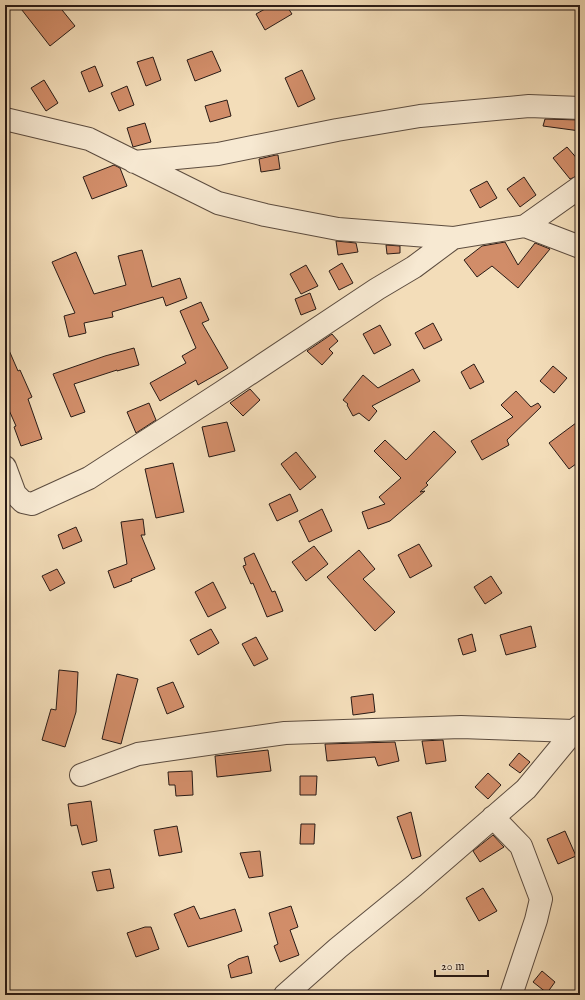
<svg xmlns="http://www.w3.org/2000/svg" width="585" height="1000" viewBox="0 0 585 1000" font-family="'IM FELL English',serif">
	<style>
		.building { fill: #d18d69; stroke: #291b16 }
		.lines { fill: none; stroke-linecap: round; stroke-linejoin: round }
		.minor-casing { stroke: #5c4c3f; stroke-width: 24 }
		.minor { stroke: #f7e9d2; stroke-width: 22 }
	</style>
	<rect width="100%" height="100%" fill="#f3ddb9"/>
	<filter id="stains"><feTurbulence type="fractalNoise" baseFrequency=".005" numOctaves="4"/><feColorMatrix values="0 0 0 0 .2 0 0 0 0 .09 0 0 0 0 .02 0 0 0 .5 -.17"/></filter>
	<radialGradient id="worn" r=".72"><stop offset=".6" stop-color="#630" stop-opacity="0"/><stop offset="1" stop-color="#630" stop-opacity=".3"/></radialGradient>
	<path class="building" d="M 18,5 L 58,5 L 75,26 L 50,46 Z
		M 272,5 L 286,5 L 292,14 L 265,30 L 256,14 Z
		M 212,51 L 221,71 L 195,81 L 187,60 Z
		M 153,57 L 161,80 L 146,86 L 137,62 Z
		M 95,66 L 103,86 L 89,92 L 81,72 Z
		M 302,70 L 315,99 L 298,107 L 285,78 Z
		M 44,80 L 58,103 L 46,111 L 31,88 Z
		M 127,86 L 134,105 L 119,111 L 111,93 Z
		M 227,100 L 231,116 L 210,122 L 205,106 Z
		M 545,119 L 580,120 L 580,131 L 543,126 Z
		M 145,123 L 151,142 L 133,147 L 127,128 Z
		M 567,147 L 580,162 L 580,175 L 570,179 L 553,158 Z
		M 276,155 L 278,155 L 280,169 L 261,172 L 259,159 Z
		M 114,165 L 120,168 L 127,186 L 92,199 L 83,177 Z
		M 524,177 L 536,195 L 520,207 L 507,189 Z
		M 487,181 L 497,198 L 480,208 L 470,190 Z
		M 336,241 L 356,243 L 358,252 L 338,255 Z
		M 505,242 L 518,265 L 535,243 L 550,249 L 518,288 L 492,266 L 477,277 L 464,260 L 482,246 Z
		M 386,245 L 400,246 L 400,253 L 387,254 Z
		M 142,250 L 152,287 L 180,278 L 187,298 L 166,306 L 163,297 L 112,312 L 113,317 L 84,323 L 86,333 L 69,337 L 64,316 L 75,313 L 52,262 L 76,252 L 94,294 L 126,285 L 118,256 Z
		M 342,263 L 353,283 L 339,290 L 329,271 Z
		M 306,265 L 318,286 L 301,294 L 290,274 Z
		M 310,293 L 316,309 L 301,315 L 295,299 Z
		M 201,302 L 209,320 L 202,323 L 228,368 L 198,385 L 196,380 L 160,401 L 150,383 L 186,363 L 182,356 L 196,348 L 180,311 Z
		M 433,323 L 442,340 L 424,349 L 415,333 Z
		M 380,325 L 391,345 L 374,354 L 363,334 Z
		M 332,334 L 338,341 L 329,349 L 333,353 L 322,365 L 307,351 Z
		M 5,341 L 18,371 L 20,370 L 32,397 L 28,399 L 42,439 L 21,446 L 14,427 L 16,426 L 5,401 Z
		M 134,348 L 139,365 L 117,371 L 117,370 L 74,384 L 85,412 L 71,417 L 53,374 L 105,356 Z
		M 474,364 L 484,382 L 470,389 L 461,372 Z
		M 553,366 L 567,378 L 554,393 L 540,381 Z
		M 413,369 L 420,381 L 372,406 L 377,411 L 369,421 L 359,413 L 353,416 L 347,405 L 348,404 L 343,400 L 363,375 L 378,388 Z
		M 250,389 L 260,400 L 243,416 L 230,403 Z
		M 516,391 L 531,407 L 538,403 L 541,407 L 507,440 L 509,445 L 482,460 L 471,441 L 513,417 L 501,405 Z
		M 149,403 L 156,420 L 136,433 L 127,412 Z
		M 580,420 L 580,461 L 569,469 L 549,443 Z
		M 227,422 L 235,451 L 209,457 L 202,427 Z
		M 434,431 L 456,452 L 426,483 L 428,485 L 420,492 L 425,491 L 390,521 L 368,529 L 362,512 L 385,504 L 379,497 L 401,478 L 374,451 L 385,440 L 406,460 Z
		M 296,452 L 316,477 L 300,490 L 281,464 Z
		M 173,463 L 184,512 L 156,518 L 145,469 Z
		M 290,494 L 298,511 L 277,521 L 269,504 Z
		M 322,509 L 332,531 L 309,542 L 299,521 Z
		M 143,519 L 145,535 L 141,535 L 155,569 L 131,579 L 132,581 L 114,588 L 108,571 L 127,564 L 121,522 Z
		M 76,527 L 82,541 L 63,549 L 58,535 Z
		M 419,544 L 432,566 L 410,578 L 398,555 Z
		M 314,546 L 328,564 L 306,581 L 292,562 Z
		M 359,550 L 375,569 L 363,579 L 395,612 L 375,631 L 327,577 Z
		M 254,553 L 272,592 L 275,591 L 283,611 L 267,617 L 253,583 L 251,584 L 243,566 L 246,565 L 244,558 Z
		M 57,569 L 65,583 L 50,591 L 42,576 Z
		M 491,576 L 502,593 L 485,604 L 474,587 Z
		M 213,582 L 226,608 L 208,617 L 195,592 Z
		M 531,626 L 536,647 L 506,655 L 500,635 Z
		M 211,629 L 219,643 L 198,655 L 190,640 Z
		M 472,634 L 476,651 L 463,655 L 458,639 Z
		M 256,637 L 268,659 L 254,666 L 242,644 Z
		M 59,670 L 78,672 L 76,712 L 65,747 L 42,740 L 51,709 L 56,710 Z
		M 117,674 L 138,679 L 121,744 L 102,739 Z
		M 173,682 L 184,707 L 167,714 L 157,688 Z
		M 373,694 L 375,712 L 353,715 L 351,697 Z
		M 443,740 L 446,761 L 426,764 L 422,741 Z
		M 395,742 L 399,761 L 378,766 L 375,757 L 327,761 L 325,744 Z
		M 268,750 L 271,771 L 217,777 L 215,756 Z
		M 519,753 L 530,762 L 520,773 L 509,765 Z
		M 192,771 L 193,795 L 176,796 L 175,785 L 169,785 L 168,772 Z
		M 488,773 L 501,785 L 488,799 L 475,787 Z
		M 300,776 L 317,776 L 316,795 L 300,795 Z
		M 91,801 L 97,841 L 82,845 L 77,825 L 71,826 L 68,804 Z
		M 411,812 L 421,856 L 412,859 L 397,817 Z
		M 301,824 L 315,824 L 314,844 L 300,844 Z
		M 177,826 L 182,852 L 159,856 L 154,830 Z
		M 565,831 L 576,856 L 558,864 L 547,839 Z
		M 493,835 L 504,847 L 480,862 L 473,851 Z
		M 260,851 L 263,876 L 249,878 L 240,853 Z
		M 110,869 L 114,888 L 97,891 L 92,872 Z
		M 483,888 L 497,911 L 479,921 L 466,898 Z
		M 194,906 L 200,919 L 235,909 L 242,931 L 188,947 L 174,914 Z
		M 291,906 L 298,927 L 290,930 L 299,955 L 280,962 L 274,946 L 278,944 L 269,913 Z
		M 145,927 L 151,927 L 159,949 L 136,957 L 127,933 Z
		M 248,956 L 252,973 L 231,978 L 228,965 L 238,959 Z
		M 542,971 L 555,982 L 547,993 L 533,982 Z"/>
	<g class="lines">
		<defs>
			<path id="minor" d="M 5,119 L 89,139 L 218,203 L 265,215 L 338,229 L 453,238 L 525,226 L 580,247
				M 134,162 L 218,154 L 337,130 L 420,116 L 529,106 L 580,108
				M 525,226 L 580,187
				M 5,467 L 15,494 L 23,502 L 32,504 L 89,478 L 222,392 L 377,289 L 414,267 L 453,238
				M 81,775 L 138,754 L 285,733 L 461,727 L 574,731 L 580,726
				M 493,817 L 521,846 L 541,899 L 536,920 L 511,995
				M 285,995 L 338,948 L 414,886 L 526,789 L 574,731"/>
		</defs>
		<use href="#minor" class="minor-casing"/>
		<use href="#minor" class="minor"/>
	</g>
	<rect width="585" height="1000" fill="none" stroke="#f3ddb9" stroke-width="20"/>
	<rect x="6" y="6" width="573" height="988" fill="none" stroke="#291b16" stroke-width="2"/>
	<rect x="10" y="10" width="565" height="980" fill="none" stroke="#291b16"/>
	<path d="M435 970v6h53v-6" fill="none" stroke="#291b16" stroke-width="2"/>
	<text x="441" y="970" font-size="12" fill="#291b16" stroke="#f7e9d2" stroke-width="3" paint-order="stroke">20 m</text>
	<rect width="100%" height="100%" filter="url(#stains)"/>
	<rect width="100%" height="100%" fill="url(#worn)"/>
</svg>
